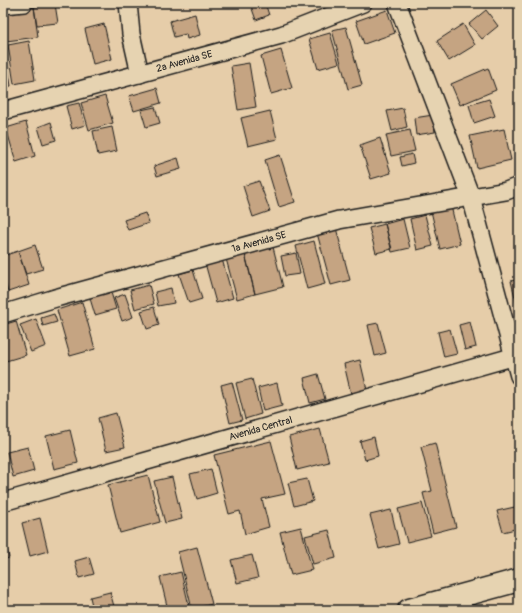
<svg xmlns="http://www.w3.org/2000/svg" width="522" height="613" viewBox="0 0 522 613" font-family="Pangolin,sans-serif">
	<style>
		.building { fill: #c5a482; stroke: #1c1c1c }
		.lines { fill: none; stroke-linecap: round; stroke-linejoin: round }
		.minor-casing { stroke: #1c1c1c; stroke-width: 20 }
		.trunk-casing { stroke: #1c1c1c; stroke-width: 25 }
		.minor { stroke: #e6d3b1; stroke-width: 17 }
		.trunk { stroke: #e6d3b1; stroke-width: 22 }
		.labels { text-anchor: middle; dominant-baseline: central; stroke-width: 3.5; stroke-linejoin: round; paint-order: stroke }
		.street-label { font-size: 10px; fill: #1c1c1c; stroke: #e6d3b1 }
	</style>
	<rect width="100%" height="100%" fill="#e6cda9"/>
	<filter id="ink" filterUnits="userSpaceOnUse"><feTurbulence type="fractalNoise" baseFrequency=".025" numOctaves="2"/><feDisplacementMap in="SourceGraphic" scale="8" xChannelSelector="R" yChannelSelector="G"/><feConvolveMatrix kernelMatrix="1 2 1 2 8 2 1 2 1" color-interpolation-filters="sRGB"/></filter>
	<g filter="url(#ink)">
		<path class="building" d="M 259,3 L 265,3 L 269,15 L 256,20 L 251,6 Z
			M 55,4 L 58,23 L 37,25 L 34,7 Z
			M 34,7 L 38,37 L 6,41 L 3,11 Z
			M 387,10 L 395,33 L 364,44 L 356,21 Z
			M 486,10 L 498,26 L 482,39 L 469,24 Z
			M 195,14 L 200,35 L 187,39 L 186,34 L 174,37 L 170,21 Z
			M 104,24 L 112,59 L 93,64 L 85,29 Z
			M 463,24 L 475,45 L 449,61 L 437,41 Z
			M 346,27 L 362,85 L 348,89 L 332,30 Z
			M 330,33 L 339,63 L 318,69 L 309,39 Z
			M 29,41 L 35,80 L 14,84 L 8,45 Z
			M 3,48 L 5,48 L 11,86 L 3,87 Z
			M 281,50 L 292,88 L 271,94 L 261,56 Z
			M 249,63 L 256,107 L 238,110 L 231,66 Z
			M 488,68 L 496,90 L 460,105 L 451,84 Z
			M 157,88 L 161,103 L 134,111 L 129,96 Z
			M 105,96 L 113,123 L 89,130 L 81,103 Z
			M 489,99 L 495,116 L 474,123 L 469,105 Z
			M 79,103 L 85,125 L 72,129 L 66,106 Z
			M 155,107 L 160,123 L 146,127 L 141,110 Z
			M 403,108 L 407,127 L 392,131 L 387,111 Z
			M 270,111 L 277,139 L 248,146 L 241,118 Z
			M 433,115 L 435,132 L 416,135 L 414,118 Z
			M 26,122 L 35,156 L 16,162 L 6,128 Z
			M 51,122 L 56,140 L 43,144 L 38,127 Z
			M 112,127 L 117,151 L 98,155 L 93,131 Z
			M 504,129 L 511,160 L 477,168 L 470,136 Z
			M 410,130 L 415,151 L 391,156 L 386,135 Z
			M 380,138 L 391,173 L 371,179 L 360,145 Z
			M 412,154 L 414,163 L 402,166 L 400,157 Z
			M 280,155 L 295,202 L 279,207 L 265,160 Z
			M 178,158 L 181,169 L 157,176 L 154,166 Z
			M 259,181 L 270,211 L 253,217 L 243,186 Z
			M 451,206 L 460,244 L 440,249 L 431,211 Z
			M 145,213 L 149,223 L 128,230 L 124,220 Z
			M 425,215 L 433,246 L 417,250 L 410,219 Z
			M 403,219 L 410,248 L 392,252 L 385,224 Z
			M 385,224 L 392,249 L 376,253 L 369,228 Z
			M 336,228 L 350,280 L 331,285 L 317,233 Z
			M 314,241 L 325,284 L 307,289 L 296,246 Z
			M 272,243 L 283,287 L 255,294 L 244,250 Z
			M 35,245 L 43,269 L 26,274 L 18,251 Z
			M 244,250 L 255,294 L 237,299 L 225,255 Z
			M 18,251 L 29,285 L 8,292 L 3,276 L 3,256 Z
			M 296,253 L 300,274 L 285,276 L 281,256 Z
			M 222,259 L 233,298 L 216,303 L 205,263 Z
			M 193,270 L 202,299 L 189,303 L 179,274 Z
			M 519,279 L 519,314 L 511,281 Z
			M 149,285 L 154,304 L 135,309 L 130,290 Z
			M 109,286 L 116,309 L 95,315 L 88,292 Z
			M 171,288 L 174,303 L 158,306 L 155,292 Z
			M 125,294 L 133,317 L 122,321 L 114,298 Z
			M 82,302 L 95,349 L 70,356 L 57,310 Z
			M 154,307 L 159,325 L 147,329 L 141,311 Z
			M 54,314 L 57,322 L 43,326 L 41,318 Z
			M 36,319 L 46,346 L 31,352 L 20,325 Z
			M 16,321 L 26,355 L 6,361 L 3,350 L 3,325 Z
			M 470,322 L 476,347 L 465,350 L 459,325 Z
			M 378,323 L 386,353 L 375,356 L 368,325 Z
			M 450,329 L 457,354 L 444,357 L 438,332 Z
			M 360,360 L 367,390 L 351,394 L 344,364 Z
			M 318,374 L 325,399 L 310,403 L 304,378 Z
			M 252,379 L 261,414 L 245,419 L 236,383 Z
			M 232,382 L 242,420 L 230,423 L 221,385 Z
			M 277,383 L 282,406 L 263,411 L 258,388 Z
			M 116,413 L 125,447 L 106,451 L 98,418 Z
			M 320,429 L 329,462 L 297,470 L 289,437 Z
			M 70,430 L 78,463 L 54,469 L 46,436 Z
			M 374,437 L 378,456 L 365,460 L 360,441 Z
			M 271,441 L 285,494 L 262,499 L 269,527 L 245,534 L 240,511 L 229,514 L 214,455 Z
			M 435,443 L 456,527 L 433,533 L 423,493 L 432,491 L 421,447 Z
			M 28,447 L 34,471 L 13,477 L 7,452 Z
			M 211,469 L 217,493 L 197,499 L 190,474 Z
			M 148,475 L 160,522 L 120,533 L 108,485 Z
			M 172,477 L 182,519 L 165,523 L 154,481 Z
			M 307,479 L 313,501 L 294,506 L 288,483 Z
			M 422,503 L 431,536 L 407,542 L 398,509 Z
			M 519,506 L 519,528 L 503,532 L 497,511 Z
			M 391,510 L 399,544 L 379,549 L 370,515 Z
			M 40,518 L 48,551 L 30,556 L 22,523 Z
			M 301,527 L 312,570 L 291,575 L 280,532 Z
			M 329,530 L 336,558 L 313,564 L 305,536 Z
			M 3,539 L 5,539 L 9,558 L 3,560 Z
			M 197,547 L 212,604 L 192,609 L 178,552 Z
			M 252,555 L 258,578 L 237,583 L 231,560 Z
			M 89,557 L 94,574 L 79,578 L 75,561 Z
			M 181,572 L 190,610 L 168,610 L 160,577 Z
			M 110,592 L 115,610 L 93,610 L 90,597 Z"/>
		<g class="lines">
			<defs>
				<g id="minor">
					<path d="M 128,3 L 131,34 L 140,74"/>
					<path d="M 397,3 L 471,197 L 519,376"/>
					<path d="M 3,5 L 24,3"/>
					<path id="s1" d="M 3,111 L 281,35 L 363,3"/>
					<path id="s2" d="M 3,314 L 59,297 L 339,220 L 506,191 L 519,186"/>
					<path id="s3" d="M 3,502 L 519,355"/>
				</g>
				<path id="trunk" d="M 409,610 L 519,580"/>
			</defs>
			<use href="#minor" class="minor-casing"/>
			<use href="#trunk" class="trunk-casing"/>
			<use href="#minor" class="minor"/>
			<use href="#trunk" class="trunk"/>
		</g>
	</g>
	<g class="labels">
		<g class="street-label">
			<text stroke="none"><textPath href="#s1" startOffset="188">2a Avenida SE</textPath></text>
			<text stroke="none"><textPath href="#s2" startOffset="266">1a Avenida SE</textPath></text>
			<text stroke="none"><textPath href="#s3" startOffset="268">Avenida Central</textPath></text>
		</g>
	</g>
	<rect width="522" height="613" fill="none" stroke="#e6d3b1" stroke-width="16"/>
	<rect x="8" y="8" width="506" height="597" fill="none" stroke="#1c1c1c" stroke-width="1.5" filter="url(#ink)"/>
</svg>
